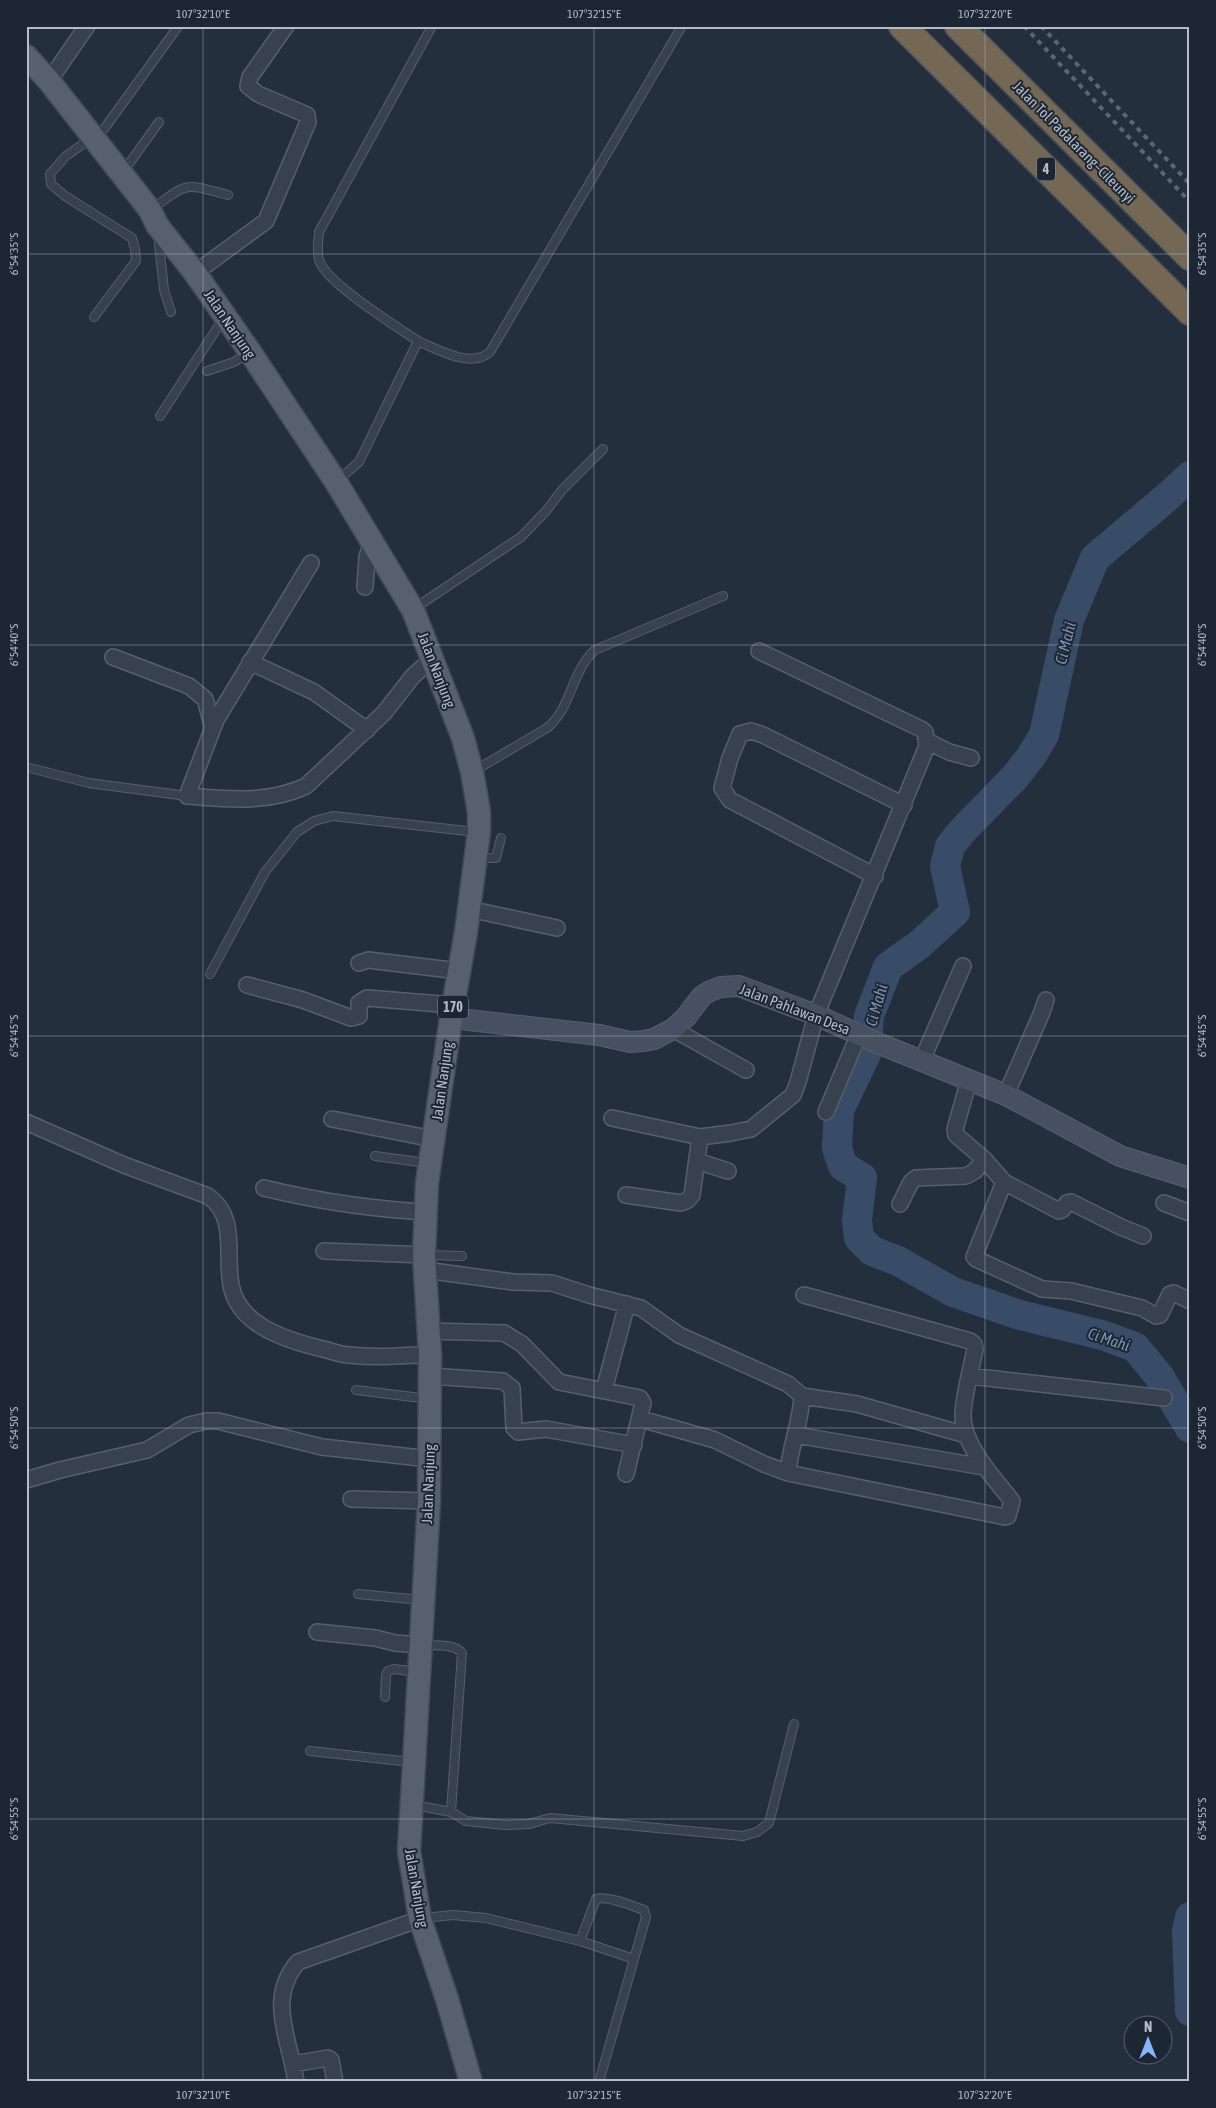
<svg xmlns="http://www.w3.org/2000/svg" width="1216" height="2108" viewBox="0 0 1216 2108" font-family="'Asap Condensed',sans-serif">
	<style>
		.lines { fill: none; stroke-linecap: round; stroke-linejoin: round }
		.river { stroke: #394c67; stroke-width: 30 }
		.service-casing { stroke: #565f6c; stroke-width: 10 }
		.minor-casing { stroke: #565f6c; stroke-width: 18 }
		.secondary-casing { stroke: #565f6c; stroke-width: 22 }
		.primary-casing { stroke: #414a57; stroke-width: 25 }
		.motorway-casing { stroke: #434c59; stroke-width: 29 }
		.service { stroke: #38414e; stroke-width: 8 }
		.minor { stroke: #38414e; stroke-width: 15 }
		.secondary { stroke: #465061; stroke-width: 20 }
		.primary { stroke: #56606e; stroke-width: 22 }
		.motorway { stroke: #746855; stroke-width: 26 }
		.rail { stroke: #5a6575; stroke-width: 4; stroke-dasharray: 5 5; stroke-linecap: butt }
		.ticks { fill: none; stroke: #b4bcc9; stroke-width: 1; stroke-opacity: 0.45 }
		.labels { text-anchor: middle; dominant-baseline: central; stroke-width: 4; stroke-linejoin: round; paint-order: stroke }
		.shield { fill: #1d2633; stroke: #878f9c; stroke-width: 1 }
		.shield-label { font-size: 14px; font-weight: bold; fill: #b4bcc9 }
		.street-label { font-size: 15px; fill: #b4bcc9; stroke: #1d2633 }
		.water-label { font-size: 16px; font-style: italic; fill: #7c92b1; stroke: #1d2633 }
		.neatline { fill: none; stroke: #b4bcc9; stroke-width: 2 }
		.ticks-label { font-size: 12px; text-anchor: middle; fill: #b4bcc9 }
	</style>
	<rect width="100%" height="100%" fill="#242f3e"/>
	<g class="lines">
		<path class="river" d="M 1190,476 L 1166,498 L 1095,558 L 1069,620 L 1044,735 L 1030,758 L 1014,778 L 964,829 L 950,846 L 945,866 L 955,912 L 920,944 L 888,967 L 869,1016 L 866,1054 L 839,1110 L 837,1148 L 843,1166 L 862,1178 L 857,1220 L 859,1238 L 872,1251 L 898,1261 L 953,1292 L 1020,1315 L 1102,1335 L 1135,1347 L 1159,1376 L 1190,1428
			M 1190,1917 L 1187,1931 L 1190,2011"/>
		<defs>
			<path id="service" d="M 123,172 L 159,122
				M 152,209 C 189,182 183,183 228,195
				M 158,235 L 164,290 L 171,312
				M 94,317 L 136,261 L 135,249 L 132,238 L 65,196 L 51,184 L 50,174 L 66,156 L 104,129 L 177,28
				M 418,341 C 437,349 471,369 490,352 L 682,26
				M 207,371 L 234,362 L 248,353
				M 160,416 L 223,319
				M 337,481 L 359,462 L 418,341 C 396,326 326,283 319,260 C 317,251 318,241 319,232 L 432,26
				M 415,608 L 521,537 L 546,511 L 562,490 L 603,449
				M 26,767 L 89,783 L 187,796
				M 474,771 L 547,728 C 572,708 571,671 595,650 L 723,596
				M 477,858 L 496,858 L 501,838
				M 210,974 L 265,872 L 297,832 L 314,821 L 333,816 L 476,832
				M 375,1156 L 427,1163
				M 427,1255 L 462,1256
				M 356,1390 L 429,1399
				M 358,1594 L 422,1600
				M 423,1645 C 435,1646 453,1643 462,1653 L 451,1812
				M 385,1697 L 386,1675 L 388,1671 L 394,1669 L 417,1672
				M 310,1751 L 411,1762
				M 414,1805 L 451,1812 L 466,1821 L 505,1825 L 529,1824 L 550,1818 L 743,1836 L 757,1832 L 769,1823 L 794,1724
				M 422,1918 L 453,1915 L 486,1918 L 580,1941 L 634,1959
				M 580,1941 L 596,1899 C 607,1895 633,1906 644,1910 L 646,1917 L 599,2082"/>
			<path id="minor" d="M 49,81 L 87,26
				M 195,273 L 266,221 L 308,122 L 307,115 L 258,94 L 248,86 L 250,77 L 286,26
				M 311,563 L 216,720 L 187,796 C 227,799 268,804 306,786 L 384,713 L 413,676 L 432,659
				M 365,587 L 367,557 L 372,541
				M 113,657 L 189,686 L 205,699 L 213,728
				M 250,662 L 314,692 L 367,730
				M 927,741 L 949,752 L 971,758
				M 875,876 L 730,800 L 722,788 L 730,758 L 740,734 L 751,731 L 763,735 L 904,805
				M 469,909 L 557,928
				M 359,963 L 368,960 L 459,971
				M 247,985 L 303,1000 L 351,1018 L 359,1016 L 359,1003 L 367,998 L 453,1005
				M 673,1029 L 746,1070
				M 922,1060 L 963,966
				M 969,1080 L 955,1129 L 956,1135 L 984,1159 L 1004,1182 L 1059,1211 L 1062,1210 L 1067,1203 L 1071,1202 L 1121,1227 L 1143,1236
				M 1006,1095 L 1042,1012 L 1046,1000
				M 826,1112 L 859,1034
				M 612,1118 L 700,1137 L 731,1133 L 751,1129 L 793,1095 L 798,1082 L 816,1015 L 927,746 L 925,732 L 921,729 L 759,651
				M 332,1119 L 433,1139
				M 26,1122 L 124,1165 L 208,1196 C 238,1217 225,1253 231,1285 C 238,1326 289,1341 323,1349 C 332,1351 341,1355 349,1355 C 376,1358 403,1356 430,1354
				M 697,1161 L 728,1171
				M 1004,1182 L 974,1257 L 976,1259 L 1042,1289 L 1071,1291 L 1142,1308 L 1156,1316 L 1160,1315 L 1170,1294 L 1174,1293 L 1190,1301
				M 264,1188 C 317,1201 371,1209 426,1212
				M 626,1195 L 681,1203 L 688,1200 L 692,1195 L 700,1137
				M 1164,1203 L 1190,1213
				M 900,1204 L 911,1182 L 916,1178 L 966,1176 L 975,1171 L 984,1159
				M 324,1251 L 424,1255
				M 425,1270 L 513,1282 L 552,1283 L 589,1295 L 641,1308 L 679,1335 L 788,1384 L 802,1396 C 801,1422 790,1446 788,1473
				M 429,1331 L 504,1333 L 522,1344 L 559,1382 L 640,1398 L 643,1403 L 626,1474
				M 430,1376 L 503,1381 L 512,1388 L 514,1428 L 518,1432 L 546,1429 L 634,1445
				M 970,1376 L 1164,1398
				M 604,1390 L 627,1304
				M 802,1396 L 857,1404 L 966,1435
				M 641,1419 L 715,1440 L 764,1464 L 788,1473 L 1005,1517 L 1008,1516 L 1012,1501 C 994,1478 962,1445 963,1414 C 964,1393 971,1370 975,1349 L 974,1344 L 970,1341 L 804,1295
				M 796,1435 L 984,1467
				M 26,1480 L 60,1470 L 147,1450 L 189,1425 L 206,1421 L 218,1421 L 322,1447 L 430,1459
				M 351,1499 L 429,1501
				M 317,1632 L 375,1638 L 395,1643 L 421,1645
				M 293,2064 L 328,2058 L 331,2060 L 335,2082
				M 296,2082 C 290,2039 266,1999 298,1962 L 420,1919"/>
			<path id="secondary" d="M 451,1018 L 599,1035 L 630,1042 L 644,1041 L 654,1039 L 673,1029 L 686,1017 L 702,996 L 710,991 L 721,987 L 739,986 L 816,1015 L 875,1042 L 1006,1095 L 1120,1156 L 1190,1178"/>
			<path id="primary" d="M 26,56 L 49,81 L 150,210 L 157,225 L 195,273 L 250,352 L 336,482 L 413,610 L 463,738 L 472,772 L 479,812 L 479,832 L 466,932 L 451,1018 L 427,1183 L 424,1255 L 430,1354 L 429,1501 L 409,1851 L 420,1919 L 447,1999 L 471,2082"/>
			<path id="motorway" d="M 902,26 L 1190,312
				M 958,26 L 1190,257"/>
		</defs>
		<use href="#service" class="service-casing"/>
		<use href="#minor" class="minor-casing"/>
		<use href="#secondary" class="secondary-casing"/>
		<use href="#primary" class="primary-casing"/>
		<use href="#motorway" class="motorway-casing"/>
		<use href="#service" class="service"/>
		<use href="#minor" class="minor"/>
		<use href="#secondary" class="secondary"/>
		<use href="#primary" class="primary"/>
		<use href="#motorway" class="motorway"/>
		<path class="rail" d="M 1024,26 L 1190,202
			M 1041,26 L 1190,184"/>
	</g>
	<path class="ticks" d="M 203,26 L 203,2082M 594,26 L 594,2082M 985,26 L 985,2082M 26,254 L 1190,254M 26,645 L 1190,645M 26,1036 L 1190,1036M 26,1428 L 1190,1428M 26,1819 L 1190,1819"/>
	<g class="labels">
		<g class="shield">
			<rect x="1037" y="157.5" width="18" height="23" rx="4"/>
			<rect x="438" y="995.5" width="30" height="23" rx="4"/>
		</g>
		<g class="shield-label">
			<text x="1046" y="169">4</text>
			<text x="453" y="1007">170</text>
		</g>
		<g class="street-label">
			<text transform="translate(1074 142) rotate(45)">Jalan Tol Padalarang–Cileunyi</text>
			<text transform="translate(230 324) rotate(56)">Jalan Nanjung</text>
			<text transform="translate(437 670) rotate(69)">Jalan Nanjung</text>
			<text transform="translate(795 1009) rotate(21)">Jalan Pahlawan Desa</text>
			<text transform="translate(442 1081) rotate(-82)">Jalan Nanjung</text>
			<text transform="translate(428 1484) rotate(-88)">Jalan Nanjung</text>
			<text transform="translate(417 1888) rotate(80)">Jalan Nanjung</text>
		</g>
		<g class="water-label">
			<text transform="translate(1065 643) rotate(-76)">Ci Mahi</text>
			<text transform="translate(876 1005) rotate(-74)">Ci Mahi</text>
			<text transform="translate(1109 1339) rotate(18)">Ci Mahi</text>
		</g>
	</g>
	<rect width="1216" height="2108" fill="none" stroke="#1d2633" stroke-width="55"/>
	<g transform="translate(1148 2040)"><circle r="24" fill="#1d2633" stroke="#59626f"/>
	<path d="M0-4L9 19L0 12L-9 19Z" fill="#8ab4f8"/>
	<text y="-8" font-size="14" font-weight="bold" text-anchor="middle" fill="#b4bcc9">N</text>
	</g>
	<rect x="28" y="28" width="1160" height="2052" class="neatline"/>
	<g class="ticks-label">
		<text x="203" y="18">107°32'10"E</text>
		<text x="594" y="18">107°32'15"E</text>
		<text x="985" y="18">107°32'20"E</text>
		<text transform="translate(14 254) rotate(-90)" y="4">6°54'35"S</text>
		<text transform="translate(1202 254) rotate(-90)" y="4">6°54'35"S</text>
		<text transform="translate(14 645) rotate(-90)" y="4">6°54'40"S</text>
		<text transform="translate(1202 645) rotate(-90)" y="4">6°54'40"S</text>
		<text transform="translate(14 1036) rotate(-90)" y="4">6°54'45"S</text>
		<text transform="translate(1202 1036) rotate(-90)" y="4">6°54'45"S</text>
		<text transform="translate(14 1428) rotate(-90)" y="4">6°54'50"S</text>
		<text transform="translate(1202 1428) rotate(-90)" y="4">6°54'50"S</text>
		<text transform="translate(14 1819) rotate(-90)" y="4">6°54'55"S</text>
		<text transform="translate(1202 1819) rotate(-90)" y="4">6°54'55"S</text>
		<text x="203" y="2099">107°32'10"E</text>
		<text x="594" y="2099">107°32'15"E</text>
		<text x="985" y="2099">107°32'20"E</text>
	</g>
</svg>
